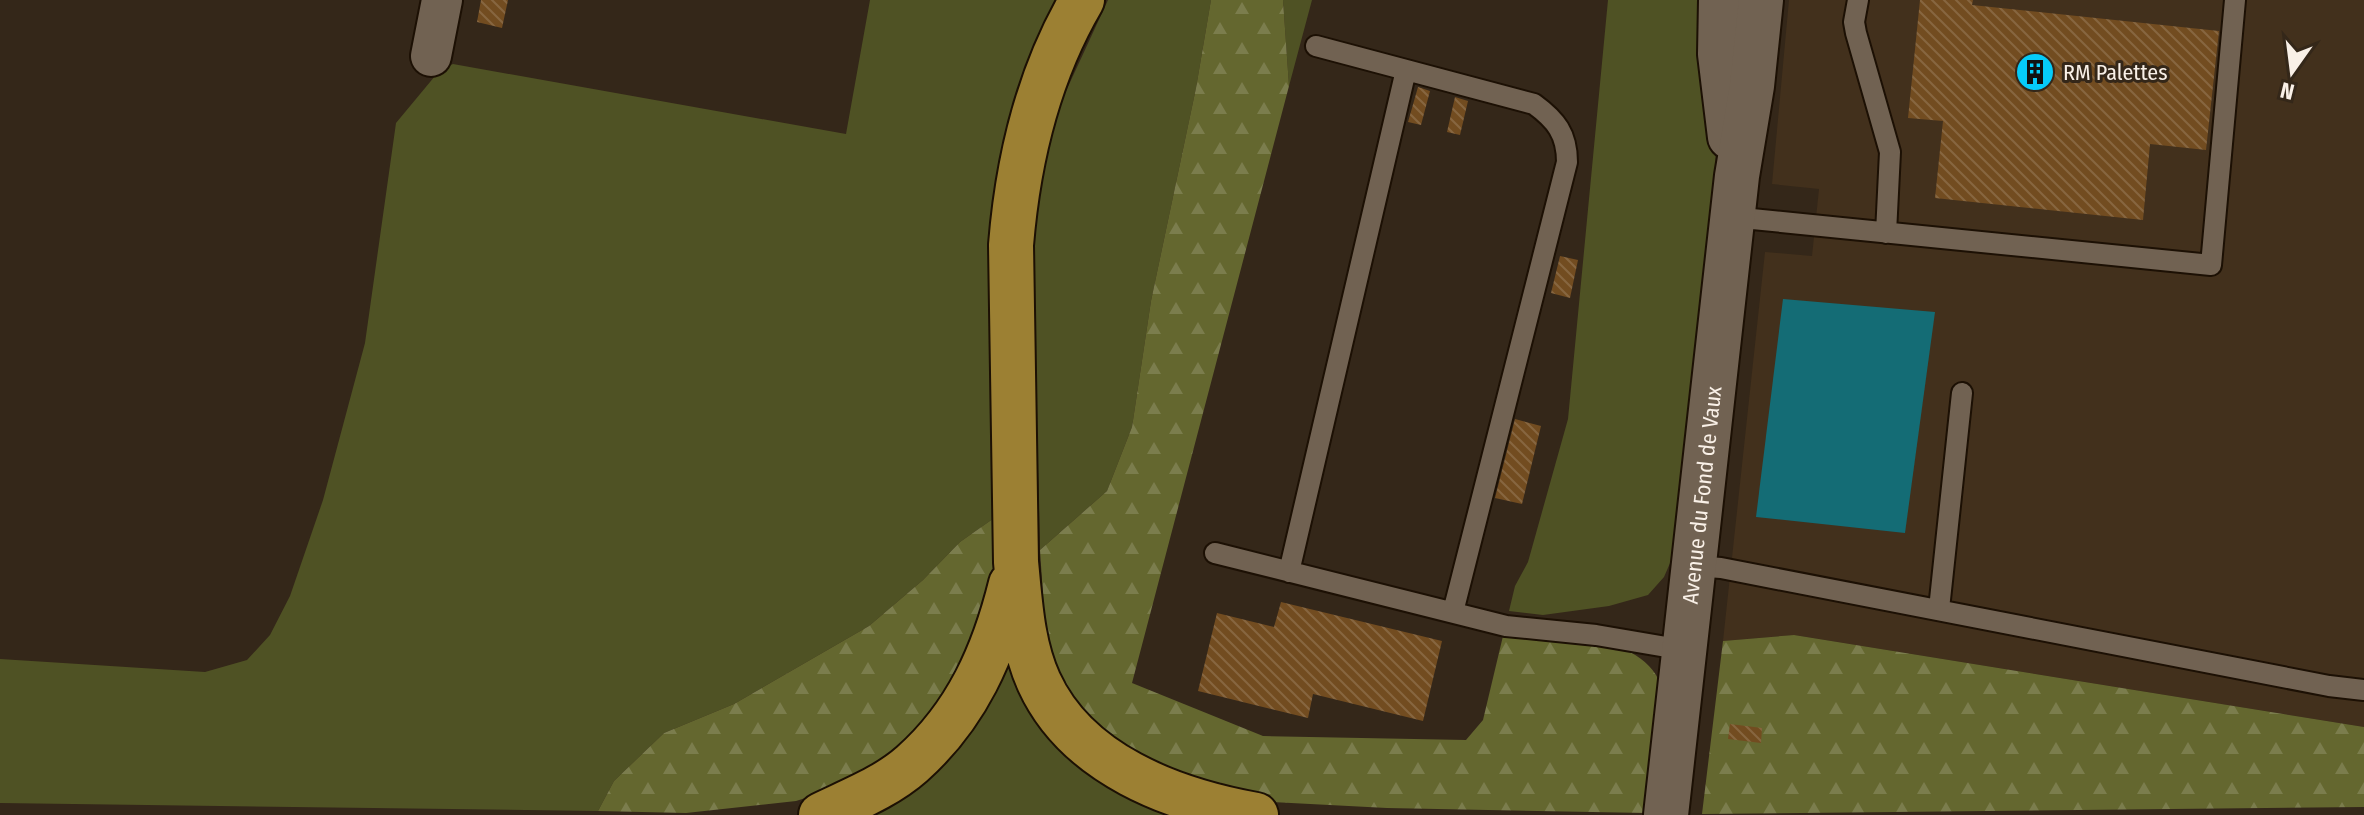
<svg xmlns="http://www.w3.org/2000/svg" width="2364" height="815" viewBox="0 0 2364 815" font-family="'Fira Sans Condensed',sans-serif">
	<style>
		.built { fill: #42301c }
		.grass { fill: #4f5224 }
		.forest { fill: url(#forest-firs) }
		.water { fill: #146c75 }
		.building { fill: url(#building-back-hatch) }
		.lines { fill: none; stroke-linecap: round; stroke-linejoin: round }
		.service-casing { stroke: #1c1004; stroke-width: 24 }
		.minor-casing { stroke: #1c1004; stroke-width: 44 }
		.tertiary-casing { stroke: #1c1004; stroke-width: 48 }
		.trunk-casing { stroke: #1c1004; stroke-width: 48 }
		.service { stroke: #716252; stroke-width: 20 }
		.minor { stroke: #716252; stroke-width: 40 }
		.tertiary { stroke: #716252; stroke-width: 44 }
		.trunk { stroke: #9c8033; stroke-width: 44 }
		.labels { text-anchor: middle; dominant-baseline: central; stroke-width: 6; stroke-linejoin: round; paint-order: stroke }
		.poi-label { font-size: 22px; fill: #f9f0e7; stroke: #342719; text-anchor: start }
		.street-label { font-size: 22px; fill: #f9f0e7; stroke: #342719 }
	</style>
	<defs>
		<pattern id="forest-firs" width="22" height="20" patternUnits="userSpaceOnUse" patternTransform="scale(2)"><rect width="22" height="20" fill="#64672f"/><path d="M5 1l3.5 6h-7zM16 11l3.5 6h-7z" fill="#7b7d4d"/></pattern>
		<pattern id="building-back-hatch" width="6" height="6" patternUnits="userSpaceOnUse" patternTransform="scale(2)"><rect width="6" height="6" fill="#724c20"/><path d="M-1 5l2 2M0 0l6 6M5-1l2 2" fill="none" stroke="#876640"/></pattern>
	</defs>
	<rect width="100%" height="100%" fill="#342719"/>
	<path class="built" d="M 1789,0 L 2364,0 L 2364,727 L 1794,635 L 1723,641 L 1765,252 L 1812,256 L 1819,189 L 1772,184 Z"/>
	<path class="grass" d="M 870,0 L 1059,0 L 1008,127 L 991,211 L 990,277 L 997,516 L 960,542 L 923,580 L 869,626 L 734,704 L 664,733 L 614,781 L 598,811 L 0,803 L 0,659 L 205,672 L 247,660 L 270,635 L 290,596 L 323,500 L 365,343 L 396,123 L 440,70 L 453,64 L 846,134 Z
		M 1108,0 L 1211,0 L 1196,88 L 1151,301 L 1132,427 L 1107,491 L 1040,550 L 1033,270 L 1034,221 L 1045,158 L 1060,104 Z
		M 1283,0 L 1312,0 L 1289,86 Z
		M 1608,0 L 1712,0 L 1716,150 L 1714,201 L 1677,547 L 1664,577 L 1648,595 L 1609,606 L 1543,615 L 1509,611 L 1515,586 L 1528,562 L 1568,419 Z
		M 1015,667 L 1189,815 L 864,815 L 1005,669 Z"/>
	<path class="forest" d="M 1211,0 L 1283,0 L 1289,86 L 1132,683 L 1263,736 L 1466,740 L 1483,720 L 1503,636 L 1621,648 C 1634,653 1648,662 1656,675 C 1668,694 1651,786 1647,813 L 1387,808 L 1272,802 L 1190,785 L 1099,729 L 1069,698 L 1046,641 L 1040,550 L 1107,491 L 1132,427 L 1151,301 L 1196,88 Z
		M 997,516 L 999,575 L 957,679 L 901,749 L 859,781 L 796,801 L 686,813 L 598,811 L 614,781 L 664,733 L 734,704 L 869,626 L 923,580 L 960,542 Z
		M 1794,635 L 2364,727 L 2364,807 L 1702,814 L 1723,641 Z"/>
	<path class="water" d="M 1783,299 L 1935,312 L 1905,533 L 1756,517 Z"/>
	<path class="building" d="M 481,0 L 508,0 L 502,28 L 477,22 Z
		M 1920,0 L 1973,0 L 1972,5 L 2219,31 L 2206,150 L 2150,144 L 2143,220 L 1935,198 L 1943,121 L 1908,118 Z
		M 1418,87 L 1430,91 L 1421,125 L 1408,122 Z
		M 1455,97 L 1468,101 L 1460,135 L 1447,132 Z
		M 1560,256 L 1578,260 L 1570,298 L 1551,293 Z
		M 1515,419 L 1541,426 L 1522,504 L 1495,498 Z
		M 1281,602 L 1442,641 L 1423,721 L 1313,694 L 1308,718 L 1198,691 L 1217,613 L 1274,627 Z
		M 1730,724 L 1762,728 L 1761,743 L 1728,739 Z"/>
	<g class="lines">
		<defs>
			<path id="service" d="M 1858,0 L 1854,22 L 1856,33 L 1890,152 L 1886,233
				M 1316,46 L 1534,104 C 1556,120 1567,134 1567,162 L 1453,612
				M 1732,217 L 2211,265 L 2235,0
				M 1215,553 L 1506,626 L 1596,635 L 1684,650
				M 1694,566 L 1721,568 L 2329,686 L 2364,690
				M 1289,572 L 1406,70
				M 1939,609 L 1962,393"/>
			<path id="minor" d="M 431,56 L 442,0"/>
			<g id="tertiary">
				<path d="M 1721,0 L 1720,54 L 1730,137"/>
				<path id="s1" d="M 1666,815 L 1737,176 L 1752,86 L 1761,0"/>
			</g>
			<path id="trunk" d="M 1082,0 C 1038,75 1018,159 1011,245 L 1016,562 C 1020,602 1022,645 1039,682 C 1077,765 1173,800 1256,815
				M 821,815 C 852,800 886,787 912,764 C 967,715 994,653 1011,584"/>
		</defs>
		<use href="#service" class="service-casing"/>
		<use href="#minor" class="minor-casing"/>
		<use href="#tertiary" class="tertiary-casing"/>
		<use href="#trunk" class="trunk-casing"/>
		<use href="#service" class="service"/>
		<use href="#minor" class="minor"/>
		<use href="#tertiary" class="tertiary"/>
		<use href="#trunk" class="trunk"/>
	</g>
	<defs>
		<symbol id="building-disc" viewBox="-11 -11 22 22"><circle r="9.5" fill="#05cbf9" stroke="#342719"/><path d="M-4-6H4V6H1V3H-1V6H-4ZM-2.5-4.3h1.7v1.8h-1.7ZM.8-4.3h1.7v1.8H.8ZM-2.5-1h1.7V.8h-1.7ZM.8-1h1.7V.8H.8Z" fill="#111"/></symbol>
	</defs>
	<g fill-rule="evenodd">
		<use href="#building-disc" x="2013" y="50" width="44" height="44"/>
	</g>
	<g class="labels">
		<g class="poi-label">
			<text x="2063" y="72">RM Palettes</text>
		</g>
		<g class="street-label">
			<text stroke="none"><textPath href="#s1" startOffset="322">Avenue du Fond de Vaux</textPath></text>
		</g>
	</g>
	<g transform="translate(2292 72) rotate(194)" stroke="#342719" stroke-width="6" paint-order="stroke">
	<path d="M0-6L14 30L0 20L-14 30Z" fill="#f9f0e7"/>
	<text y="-12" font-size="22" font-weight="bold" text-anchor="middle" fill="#f9f0e7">N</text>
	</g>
</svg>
